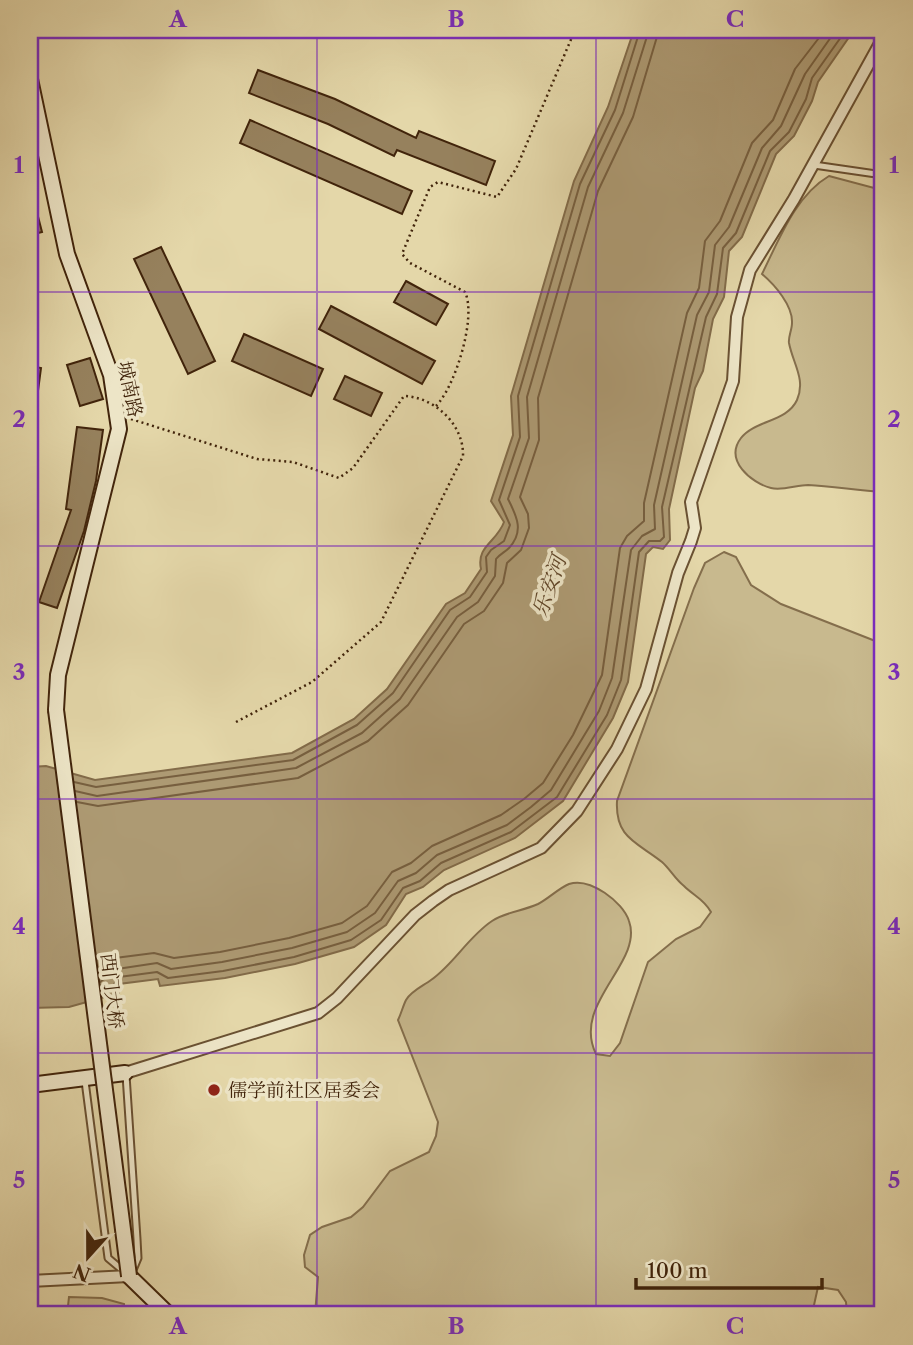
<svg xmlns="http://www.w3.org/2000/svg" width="913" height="1345" viewBox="0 0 913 1345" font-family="'Libre Caslon Text','Noto Serif SC',serif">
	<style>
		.green { fill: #c8b98e; stroke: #846e4c; stroke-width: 2 }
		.water { fill: #ad9a73; stroke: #826b49; stroke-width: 2 }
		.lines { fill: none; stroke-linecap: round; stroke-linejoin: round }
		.shore { stroke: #775f3f; stroke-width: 2 }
		.building { fill: #96815d; stroke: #41240b; stroke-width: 2 }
		.lane-casing { stroke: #6a5132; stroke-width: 9 }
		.street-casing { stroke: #6a5132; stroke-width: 14 }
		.secondary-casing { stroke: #41240b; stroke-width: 18 }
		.path { stroke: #41240b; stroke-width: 2.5; stroke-dasharray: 2 3.5; stroke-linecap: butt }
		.lane { stroke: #ede5c7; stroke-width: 5 }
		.street { stroke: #ede5c7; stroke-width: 10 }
		.secondary { stroke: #ede5c7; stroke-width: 14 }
		.secondary-bridge-casing { stroke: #41240b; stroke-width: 18; stroke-linecap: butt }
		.secondary-bridge { stroke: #ede5c7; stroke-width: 14 }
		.grid { fill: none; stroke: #7b2cbf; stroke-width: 2; stroke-opacity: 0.55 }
		.poi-dot { fill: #8f2418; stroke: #ede5c7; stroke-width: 2.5 }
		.labels { text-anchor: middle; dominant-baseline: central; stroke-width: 7; stroke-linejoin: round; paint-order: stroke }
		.street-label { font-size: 19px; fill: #41240b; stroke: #ede5c7 }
		.poi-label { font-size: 19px; fill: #41240b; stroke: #ede5c7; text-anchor: start }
		.water-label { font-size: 21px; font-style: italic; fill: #61472a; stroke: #ede5c7 }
		.neatline { fill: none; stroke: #7b2cbf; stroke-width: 2.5 }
		.grid-label { font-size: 23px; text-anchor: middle; font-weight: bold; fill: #7b2cbf }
	</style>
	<rect width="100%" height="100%" fill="#e4d7a9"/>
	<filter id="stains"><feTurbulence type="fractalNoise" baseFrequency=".00286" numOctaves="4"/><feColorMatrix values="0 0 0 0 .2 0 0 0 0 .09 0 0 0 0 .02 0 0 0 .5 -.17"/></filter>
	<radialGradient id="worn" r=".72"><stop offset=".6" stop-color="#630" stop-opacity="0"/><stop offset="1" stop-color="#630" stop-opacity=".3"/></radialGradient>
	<path class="green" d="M 829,176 L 878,189 L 878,199 L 883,206 L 883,492 C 858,491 834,486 808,485 C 797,485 782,491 771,488 C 751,483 724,460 741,438 C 755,420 787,422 797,400 C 806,379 793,364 789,343 C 788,337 792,330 792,323 C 793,306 775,285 762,274 C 779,240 795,196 829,176 Z
		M 724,552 L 736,557 L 751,585 L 781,604 L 883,644 L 883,1315 L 847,1315 L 846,1302 L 838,1290 L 818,1287 L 814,1305 L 816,1315 L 315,1315 L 318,1277 L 305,1267 L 304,1255 L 310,1235 L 322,1227 L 351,1217 L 363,1207 L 390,1171 L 429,1152 L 436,1136 L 438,1122 L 398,1020 C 401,1014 403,1006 406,1000 C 411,991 423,986 431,980 C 454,964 468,937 492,921 C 505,912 523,911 538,904 C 548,899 559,888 569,884 C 590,877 623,902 629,921 C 644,963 571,1003 596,1054 L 610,1056 L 620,1043 L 648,962 L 676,939 L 700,927 L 711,912 C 704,899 694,896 684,886 C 675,879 670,869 662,862 C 637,842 615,838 617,801 L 694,588 L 705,563 Z
		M 69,1297 L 102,1298 L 124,1304 L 124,1310 L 149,1315 L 67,1315 Z"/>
	<path class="water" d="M 634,30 L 854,30 L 818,82 L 812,101 L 794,136 L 776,154 L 742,237 L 729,251 L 724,297 L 713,319 L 703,371 L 695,388 L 669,509 L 670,540 L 663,549 L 653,547 L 646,554 L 628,682 L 613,718 L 563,801 L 515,838 L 444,870 L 423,887 L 406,894 L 386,925 L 354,947 L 295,964 L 225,978 L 160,986 L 158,979 L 119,984 L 119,993 L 69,1007 L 30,1008 L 30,767 L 46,766 L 95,780 L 292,753 L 354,719 L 387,689 L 446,604 L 465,593 L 481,569 C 476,546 497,542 504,522 L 491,501 L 513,435 L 511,396 L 574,181 L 608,107 Z"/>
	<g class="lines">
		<path class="shore" d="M 74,782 L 96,787 L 293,760 L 357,725 L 393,693 L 450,610 L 470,597 L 487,572 L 486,557 L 491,550 L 504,541 L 510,525 L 499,500 L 520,437 L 518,396 L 580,184 L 615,110 L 640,30
			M 75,791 L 97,796 L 296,768 L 362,733 L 400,699 L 457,617 L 478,602 L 495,576 L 496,559 C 500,554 505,552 509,548 C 525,531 516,515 508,499 L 529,438 L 527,397 L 588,187 L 623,113 L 649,30
			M 77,802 L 98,806 L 298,778 L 368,741 L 408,705 L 464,624 L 484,611 L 503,583 L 507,563 L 521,550 L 529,528 L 528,514 L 520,497 L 539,440 L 538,398 L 598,191 L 633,117 L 659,30
			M 98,969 L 115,958 L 154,953 L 174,958 L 220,952 L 289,938 L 342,923 L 367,906 L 392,872 L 411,863 L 432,846 L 501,815 L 524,799 L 543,783 L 573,735 L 602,675 L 620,548 L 627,536 L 644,521 L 644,503 L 687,313 L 699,288 L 705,241 L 720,221 L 752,143 L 773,120 L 795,69 L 825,30
			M 100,982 L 117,969 L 157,963 L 171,969 L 222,962 L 292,948 L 347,932 L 375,913 L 398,881 L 416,873 L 437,855 L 507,825 L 531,807 L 551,790 L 599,711 L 612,678 L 631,550 L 642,536 L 655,529 L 654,505 L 697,315 L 709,292 L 715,245 L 729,227 L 762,148 L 781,126 L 805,74 L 836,30
			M 101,991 L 111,988 L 119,977 L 157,972 L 168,978 L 223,971 L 294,957 L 351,940 L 381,920 L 403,888 L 420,881 L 441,863 L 511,832 L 557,797 L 607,715 L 621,680 L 639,552 L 649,541 L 660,541 L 664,537 L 662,507 L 706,317 L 717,294 L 723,248 L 736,233 L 770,151 L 789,132 L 806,99 L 812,78 L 846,30"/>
	</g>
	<path class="building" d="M 258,70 L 335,99 L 416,138 L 419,131 L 495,161 L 486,185 L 397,150 L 394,156 L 328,124 L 249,93 Z
		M 250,120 L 412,191 L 402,214 L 240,143 Z
		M 30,197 L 33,197 L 42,232 L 30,235 Z
		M 161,247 L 215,361 L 188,374 L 134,259 Z
		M 406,281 L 448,304 L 436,325 L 394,302 Z
		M 331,306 L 435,361 L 422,384 L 319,329 Z
		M 244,334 L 323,369 L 311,396 L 232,361 Z
		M 90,358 L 103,399 L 80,406 L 67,365 Z
		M 30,366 L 41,368 L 36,406 L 30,406 Z
		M 345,376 L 382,393 L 371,416 L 334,399 Z
		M 77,427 L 103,430 L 96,481 L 84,531 L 57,608 L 39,602 L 71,510 L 66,509 Z"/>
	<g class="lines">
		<defs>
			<path id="lane" d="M 814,165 L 883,175
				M 126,1075 L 137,1239 L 138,1258 L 133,1270
				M 85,1081 L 108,1258 L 127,1274"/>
			<path id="street" d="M 30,34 L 43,30
				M 125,1073 L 318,1013 L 337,998 L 415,915 L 433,901 L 449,890 L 541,848 L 577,811 L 617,749 L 646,689 L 678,573 L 691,541 L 695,528 L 691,502 L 733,381 L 737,317 L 750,270 L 794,199 L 883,38
				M 30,1281 L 129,1276"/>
			<path id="secondary" d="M 30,79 L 67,254 L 111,375 L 119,429 L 58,675 L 56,710
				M 30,1085 L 125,1073
				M 129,1276 L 169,1315"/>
		</defs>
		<use href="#lane" class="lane-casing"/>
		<use href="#street" class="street-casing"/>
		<use href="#secondary" class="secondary-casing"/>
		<path class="path" d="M 436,406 C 455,387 477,317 465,292 L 410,263 L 402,254 L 430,187 L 438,182 L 497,197 L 516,169 L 575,30
			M 131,419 L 257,459 L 293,462 L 339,478 L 353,468 L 404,396 C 434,397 464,424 463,456 L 381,622 L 312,682 L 236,722"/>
		<use href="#lane" class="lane"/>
		<use href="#street" class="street"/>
		<use href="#secondary" class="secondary"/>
		<defs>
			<path id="secondary-bridge" d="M 56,710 L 129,1276"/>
		</defs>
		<use href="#secondary-bridge" class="secondary-bridge-casing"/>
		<use href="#secondary-bridge" class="secondary-bridge"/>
	</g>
	<path class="grid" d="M 317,30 L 317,1315M 596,30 L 596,1315M 30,292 L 883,292M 30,546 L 883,546M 30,799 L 883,799M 30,1053 L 883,1053"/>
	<circle class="poi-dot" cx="214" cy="1090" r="7"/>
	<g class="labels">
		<g class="street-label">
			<text transform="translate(130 389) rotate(78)">城南路</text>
			<text transform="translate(112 991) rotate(83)">西门大桥</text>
		</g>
		<g class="poi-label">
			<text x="228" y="1090">儒学前社区居委会</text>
		</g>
		<g class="water-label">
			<text transform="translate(549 586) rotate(-71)">乐安河</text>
		</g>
	</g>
	<rect width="913" height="1345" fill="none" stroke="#e4d7a9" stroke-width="77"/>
	<g transform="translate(88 1257) rotate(201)" stroke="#ede5c7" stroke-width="5" paint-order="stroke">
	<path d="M0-5L12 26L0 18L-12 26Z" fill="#41240b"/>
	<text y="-10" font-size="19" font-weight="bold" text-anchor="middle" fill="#41240b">N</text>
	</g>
	<path d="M636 1278v10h186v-10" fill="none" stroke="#41240b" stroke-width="3.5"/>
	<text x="647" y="1278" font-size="21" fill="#41240b" stroke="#ede5c7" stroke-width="5" paint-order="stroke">100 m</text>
	<rect x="38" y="38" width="836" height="1268" class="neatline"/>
	<g class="grid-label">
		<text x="178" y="27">A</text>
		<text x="456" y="27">B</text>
		<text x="735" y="27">C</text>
		<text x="19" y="173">1</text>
		<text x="894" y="173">1</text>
		<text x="19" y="427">2</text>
		<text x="894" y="427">2</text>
		<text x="19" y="680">3</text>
		<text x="894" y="680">3</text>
		<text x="19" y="934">4</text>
		<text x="894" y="934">4</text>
		<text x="19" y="1188">5</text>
		<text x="894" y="1188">5</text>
		<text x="178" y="1334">A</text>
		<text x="456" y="1334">B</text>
		<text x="735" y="1334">C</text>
	</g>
	<rect width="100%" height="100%" filter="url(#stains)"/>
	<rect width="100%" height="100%" fill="url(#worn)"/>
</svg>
